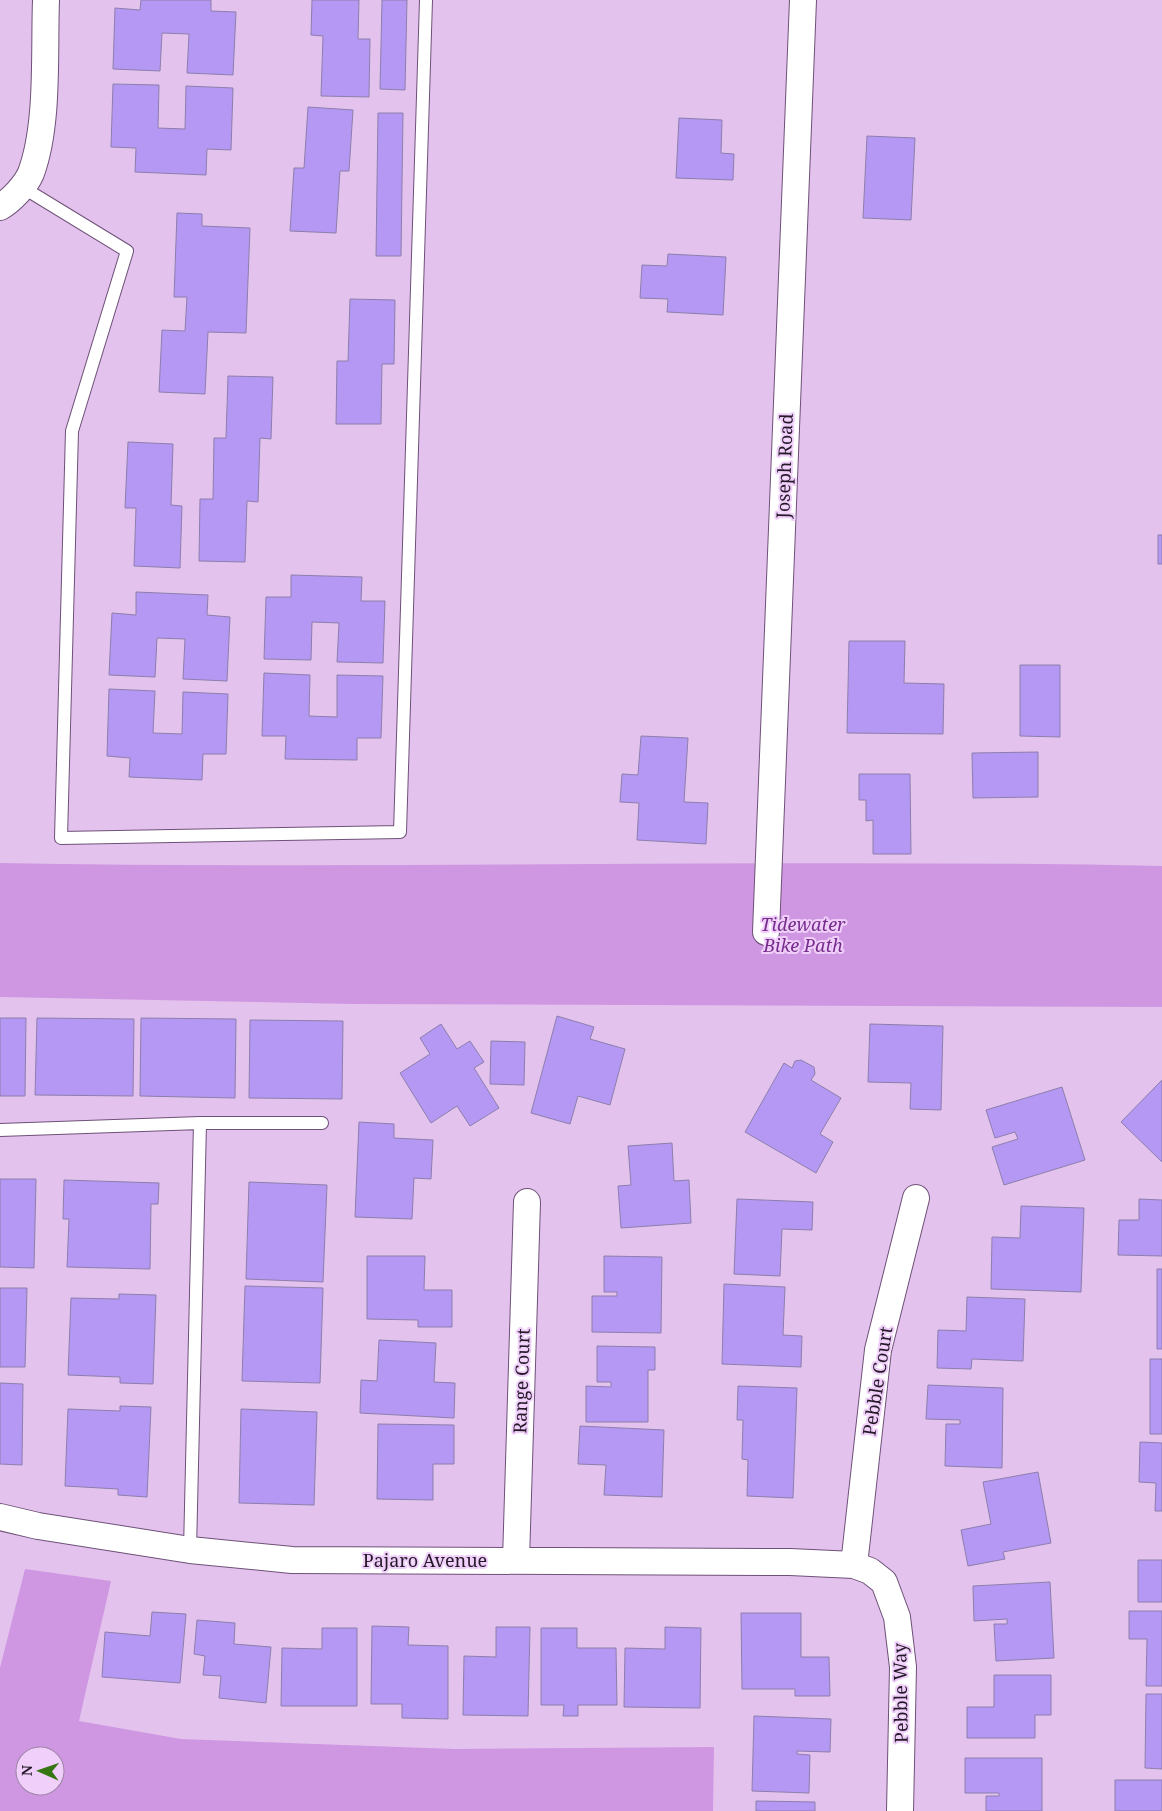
<svg xmlns="http://www.w3.org/2000/svg" width="1162" height="1811" viewBox="0 0 1162 1811" font-family="'Noto Serif',serif">
	<style>
		.green { fill: #cf97e1; fill-rule: evenodd }
		.building { fill: #b598f3; stroke: #8c7fac }
		.lines { fill: none; stroke-linecap: round; stroke-linejoin: round }
		.service-casing { stroke: #6e5177; stroke-width: 14 }
		.minor-casing { stroke: #6e5177; stroke-width: 28 }
		.service { stroke: #fff; stroke-width: 12 }
		.minor { stroke: #fff; stroke-width: 26 }
		.labels { text-anchor: middle; dominant-baseline: central; stroke-width: 4; stroke-linejoin: round; paint-order: stroke }
		.street-label { font-size: 18px; fill: #251928; stroke: #f0d0fb }
		.park-label { font-size: 18px; font-style: italic; fill: #762c8b; stroke: #f0d0fb }
	</style>
	<rect width="100%" height="100%" fill="#e3c3ee"/>
	<path class="green" d="M 0,863 C 387,870 775,858 1162,866 L 1162,1007 L 352,1004 L 0,997 Z
		M 25,1569 L 111,1581 L 79,1721 L 181,1739 L 455,1749 L 714,1747 L 713,1811 L 0,1811 L 0,1668 ZM 25,1756 L 55,1756 L 55,1786 L 25,1786 Z"/>
	<path class="building" d="M 141,0 L 211,0 L 211,11 L 236,12 L 233,75 L 187,73 L 189,34 L 162,33 L 160,71 L 113,69 L 115,8 L 140,10 Z
		M 312,0 L 359,0 L 358,39 L 370,39 L 369,97 L 321,96 L 323,36 L 311,35 Z
		M 382,0 L 407,0 L 405,90 L 380,89 Z
		M 113,84 L 159,85 L 158,128 L 185,129 L 186,86 L 233,88 L 231,150 L 207,149 L 206,175 L 135,172 L 136,148 L 111,147 Z
		M 308,107 L 353,110 L 349,171 L 340,171 L 336,233 L 290,231 L 294,168 L 304,168 Z
		M 378,113 L 403,113 L 401,256 L 376,256 Z
		M 679,118 L 722,120 L 721,153 L 734,154 L 733,180 L 676,178 Z
		M 867,136 L 915,138 L 911,220 L 863,218 Z
		M 177,213 L 202,214 L 202,226 L 250,228 L 246,333 L 208,332 L 205,394 L 159,392 L 162,330 L 185,331 L 187,297 L 174,297 Z
		M 668,254 L 726,257 L 723,315 L 667,312 L 668,299 L 640,298 L 642,265 L 667,266 Z
		M 350,299 L 395,300 L 394,364 L 382,364 L 381,424 L 336,424 L 337,361 L 348,361 Z
		M 228,376 L 273,377 L 271,439 L 260,438 L 258,502 L 247,501 L 245,562 L 199,561 L 200,499 L 213,499 L 214,438 L 226,438 Z
		M 128,442 L 173,444 L 171,505 L 182,506 L 180,568 L 134,566 L 136,508 L 125,508 Z
		M 1158,535 L 1162,535 L 1162,564 L 1158,564 Z
		M 291,575 L 362,577 L 361,601 L 385,601 L 383,663 L 337,662 L 339,623 L 312,622 L 311,660 L 264,659 L 266,597 L 291,597 Z
		M 136,592 L 208,595 L 207,615 L 230,617 L 227,681 L 183,679 L 185,639 L 157,638 L 155,677 L 109,675 L 112,613 L 136,615 Z
		M 849,641 L 905,641 L 904,683 L 944,684 L 943,734 L 847,733 Z
		M 1020,665 L 1060,665 L 1060,737 L 1020,736 Z
		M 264,673 L 310,675 L 309,716 L 337,717 L 337,675 L 383,676 L 381,738 L 357,738 L 357,760 L 285,759 L 286,736 L 262,736 Z
		M 109,689 L 155,691 L 153,733 L 182,734 L 183,692 L 228,694 L 226,754 L 203,754 L 202,780 L 129,777 L 130,758 L 107,756 Z
		M 641,736 L 688,738 L 684,802 L 708,803 L 706,844 L 637,840 L 639,803 L 620,802 L 622,774 L 638,775 Z
		M 1038,752 L 1038,797 L 973,798 L 972,753 Z
		M 859,774 L 910,774 L 911,854 L 873,854 L 873,820 L 866,821 L 866,800 L 859,800 Z
		M 557,1016 L 594,1027 L 590,1039 L 625,1049 L 610,1105 L 578,1096 L 570,1124 L 531,1113 Z
		M 0,1018 L 26,1018 L 25,1096 L 0,1096 Z
		M 37,1018 L 134,1019 L 133,1096 L 35,1095 Z
		M 141,1018 L 236,1019 L 235,1098 L 140,1096 Z
		M 250,1020 L 343,1021 L 342,1099 L 249,1098 Z
		M 441,1024 L 457,1049 L 470,1041 L 484,1062 L 474,1068 L 499,1108 L 470,1126 L 457,1106 L 431,1123 L 400,1073 L 430,1054 L 420,1038 Z
		M 870,1024 L 943,1026 L 941,1110 L 910,1109 L 911,1083 L 868,1082 Z
		M 491,1041 L 525,1042 L 524,1085 L 490,1084 Z
		M 801,1060 L 814,1067 L 815,1074 L 811,1080 L 841,1098 L 820,1134 L 833,1142 L 816,1173 L 745,1132 L 784,1063 L 792,1068 L 795,1061 Z
		M 1162,1080 L 1162,1162 L 1121,1122 Z
		M 1062,1087 L 1085,1160 L 1004,1185 L 992,1147 L 1018,1139 L 1015,1132 L 995,1138 L 986,1110 Z
		M 359,1122 L 394,1124 L 394,1138 L 433,1140 L 431,1179 L 414,1178 L 412,1219 L 355,1217 Z
		M 672,1143 L 674,1181 L 689,1180 L 691,1223 L 621,1228 L 618,1186 L 631,1185 L 628,1146 Z
		M 0,1179 L 36,1179 L 34,1268 L 0,1267 Z
		M 64,1180 L 159,1183 L 158,1204 L 151,1204 L 150,1269 L 67,1267 L 69,1219 L 63,1219 Z
		M 249,1182 L 327,1185 L 323,1282 L 246,1279 Z
		M 737,1199 L 813,1202 L 812,1230 L 782,1229 L 780,1276 L 734,1274 Z
		M 1139,1199 L 1162,1200 L 1162,1256 L 1118,1255 L 1119,1220 L 1139,1220 Z
		M 1021,1206 L 1084,1208 L 1081,1292 L 991,1289 L 992,1237 L 1020,1238 Z
		M 367,1256 L 425,1256 L 424,1290 L 452,1290 L 452,1327 L 418,1327 L 418,1320 L 367,1319 Z
		M 604,1256 L 662,1257 L 661,1333 L 592,1332 L 592,1296 L 617,1296 L 617,1292 L 604,1292 Z
		M 1157,1269 L 1162,1269 L 1162,1349 L 1157,1349 Z
		M 724,1284 L 785,1287 L 783,1335 L 802,1336 L 801,1367 L 722,1364 Z
		M 245,1286 L 323,1288 L 320,1383 L 242,1381 Z
		M 0,1288 L 27,1288 L 25,1367 L 0,1367 Z
		M 119,1294 L 156,1295 L 153,1384 L 120,1383 L 120,1377 L 68,1375 L 71,1298 L 119,1299 Z
		M 967,1297 L 1025,1299 L 1023,1361 L 972,1359 L 971,1369 L 937,1368 L 938,1330 L 966,1331 Z
		M 379,1340 L 436,1343 L 434,1382 L 455,1383 L 454,1418 L 360,1413 L 361,1380 L 377,1381 Z
		M 597,1346 L 655,1347 L 655,1370 L 648,1370 L 648,1422 L 586,1422 L 586,1386 L 611,1387 L 611,1382 L 597,1382 Z
		M 1150,1359 L 1162,1359 L 1162,1434 L 1150,1434 Z
		M 0,1383 L 23,1384 L 22,1465 L 0,1464 Z
		M 928,1385 L 1003,1388 L 1002,1468 L 945,1466 L 946,1424 L 960,1424 L 960,1420 L 926,1419 Z
		M 738,1386 L 797,1388 L 793,1498 L 747,1496 L 748,1460 L 742,1459 L 743,1420 L 737,1420 Z
		M 120,1406 L 151,1407 L 147,1497 L 118,1495 L 118,1489 L 65,1486 L 68,1409 L 120,1411 Z
		M 241,1409 L 317,1412 L 314,1505 L 239,1503 Z
		M 378,1424 L 454,1425 L 454,1464 L 433,1464 L 433,1500 L 377,1499 Z
		M 580,1426 L 664,1430 L 662,1497 L 604,1495 L 606,1465 L 578,1464 Z
		M 1140,1442 L 1162,1443 L 1162,1511 L 1155,1511 L 1156,1483 L 1139,1482 Z
		M 1038,1472 L 1051,1543 L 1003,1552 L 1005,1559 L 968,1566 L 961,1530 L 991,1524 L 983,1482 Z
		M 1138,1560 L 1162,1560 L 1162,1602 L 1138,1602 Z
		M 1050,1582 L 1054,1658 L 996,1661 L 994,1624 L 1007,1624 L 1007,1619 L 974,1621 L 973,1586 Z
		M 1129,1611 L 1162,1611 L 1162,1686 L 1146,1686 L 1147,1639 L 1129,1639 Z
		M 152,1612 L 186,1614 L 180,1683 L 102,1677 L 105,1632 L 150,1636 Z
		M 741,1613 L 801,1613 L 801,1657 L 829,1657 L 830,1696 L 795,1696 L 795,1689 L 742,1689 Z
		M 197,1620 L 235,1623 L 234,1644 L 271,1647 L 266,1703 L 219,1698 L 221,1676 L 203,1675 L 205,1656 L 194,1654 Z
		M 372,1626 L 409,1627 L 408,1645 L 448,1646 L 448,1719 L 402,1718 L 402,1704 L 371,1704 Z
		M 496,1627 L 530,1627 L 528,1716 L 463,1715 L 464,1656 L 496,1657 Z
		M 665,1627 L 701,1628 L 700,1708 L 624,1707 L 625,1648 L 665,1649 Z
		M 322,1628 L 357,1628 L 357,1706 L 281,1706 L 282,1648 L 322,1649 Z
		M 541,1628 L 577,1628 L 577,1648 L 616,1648 L 617,1705 L 578,1705 L 578,1716 L 563,1716 L 564,1705 L 541,1705 Z
		M 994,1675 L 1051,1675 L 1051,1715 L 1035,1715 L 1035,1738 L 967,1738 L 967,1707 L 994,1707 Z
		M 1146,1694 L 1162,1694 L 1162,1769 L 1145,1768 Z
		M 754,1716 L 831,1719 L 830,1752 L 797,1751 L 797,1754 L 810,1755 L 809,1793 L 752,1791 Z
		M 965,1758 L 1042,1758 L 1042,1811 L 986,1811 L 986,1796 L 999,1796 L 999,1793 L 965,1793 Z
		M 1115,1780 L 1162,1780 L 1162,1811 L 1115,1811 Z
		M 756,1801 L 815,1802 L 815,1811 L 756,1811 Z"/>
	<g class="lines">
		<defs>
			<path id="service" d="M 22,187 L 127,251 L 72,431 L 61,838 L 400,832 L 426,0
				M 0,1130 L 200,1123 L 322,1123
				M 190,1550 L 200,1123"/>
			<path id="minor" d="M 0,207 C 11,201 26,185 31,173 C 49,124 44,53 46,0
				M 766,932 L 803,0
				M 0,1517 L 38,1526 L 190,1550 L 292,1560 L 790,1562 L 854,1565 L 870,1571 L 884,1582 L 897,1617 L 903,1667 L 900,1811
				M 516,1560 L 527,1202
				M 854,1565 L 878,1350 L 916,1198"/>
		</defs>
		<use href="#service" class="service-casing"/>
		<use href="#minor" class="minor-casing"/>
		<use href="#service" class="service"/>
		<use href="#minor" class="minor"/>
	</g>
	<g class="labels">
		<g class="street-label">
			<text transform="translate(784 466) rotate(-88)">Joseph Road</text>
			<text transform="translate(521 1381) rotate(-88)">Range Court</text>
			<text transform="translate(877 1381) rotate(-81)">Pebble Court</text>
			<text x="425" y="1560">Pajaro Avenue</text>
			<text transform="translate(900 1693) rotate(-91)">Pebble Way</text>
		</g>
		<g class="park-label">
			<text x="803" y="924">Tidewater<tspan x="803" dy="21">Bike Path</tspan></text>
		</g>
	</g>
	<g transform="translate(40 1771) rotate(272)"><circle r="24" fill="#f0d0fb" stroke="#9f87a7"/>
	<path d="M0-4L9 19L0 12L-9 19Z" fill="#357613"/>
	<text y="-8" font-size="14" font-weight="bold" text-anchor="middle" fill="#251928">N</text>
	</g>
</svg>
